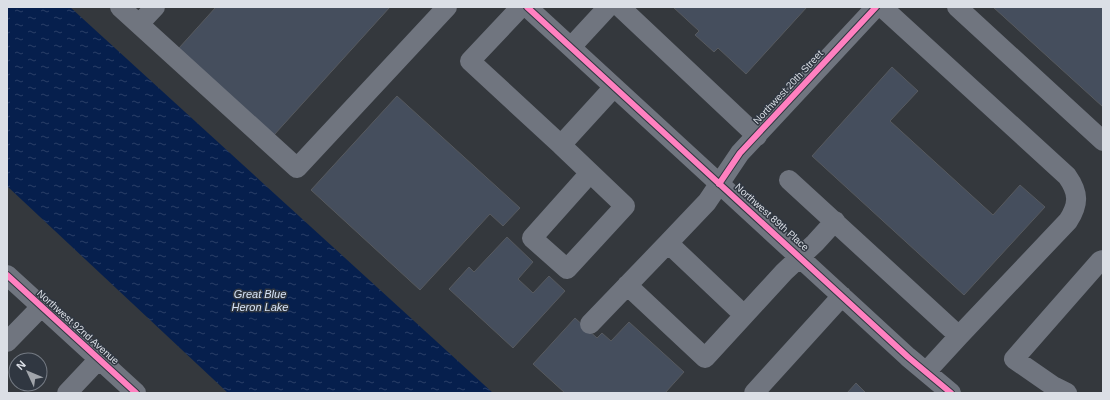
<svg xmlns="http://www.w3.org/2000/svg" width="1110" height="400" viewBox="0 0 1110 400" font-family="Helvetica,sans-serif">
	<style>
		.water { fill: url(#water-ripples) }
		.building { fill: #454e5d; stroke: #575a5f }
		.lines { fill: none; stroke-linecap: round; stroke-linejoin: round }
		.minor { stroke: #70757f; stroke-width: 20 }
		.cycleway-casing { stroke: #303741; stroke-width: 8 }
		.cycleway { stroke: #ff80c0; stroke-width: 6 }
		.labels { text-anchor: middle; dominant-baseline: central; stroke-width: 3; stroke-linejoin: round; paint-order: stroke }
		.street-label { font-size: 10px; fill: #dbdfe6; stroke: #303741 }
		.water-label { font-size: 11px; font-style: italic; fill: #d6e3f7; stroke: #303741 }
	</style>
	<defs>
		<pattern id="water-ripples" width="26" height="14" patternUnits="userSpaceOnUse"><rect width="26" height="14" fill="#061f4d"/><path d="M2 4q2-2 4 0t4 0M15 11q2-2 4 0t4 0" fill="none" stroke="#2a3f67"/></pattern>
	</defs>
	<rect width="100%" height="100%" fill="#34383d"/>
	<path class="water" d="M 7,7 L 70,7 L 493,393 L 228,393 L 7,186 Z"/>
	<path class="building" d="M 216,7 L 390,7 L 274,135 L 179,48 Z
		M 673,7 L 807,7 L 746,74 L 718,48 L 714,52 L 695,35 L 699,31 Z
		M 993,7 L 1103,7 L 1103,107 Z
		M 892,67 L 918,91 L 890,121 L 993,215 L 1020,185 L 1045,207 L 964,295 L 812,156 Z
		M 397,96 L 520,208 L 503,226 L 490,214 L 420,290 L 311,190 Z
		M 507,237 L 533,262 L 518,279 L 533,293 L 549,276 L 565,291 L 513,348 L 449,289 L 469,267 L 474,272 Z
		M 575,318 L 597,338 L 602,333 L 611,341 L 629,322 L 684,372 L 665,393 L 565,393 L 533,364 Z
		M 856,383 L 866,393 L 847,393 Z"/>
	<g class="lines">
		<path class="minor" d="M 120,7 L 297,168 L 447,7
			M 521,7 L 470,61 L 561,145
			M 527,7 L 908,357 L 951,393
			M 620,7 L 757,136
			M 882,7 L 1067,176 C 1079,193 1079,204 1068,221 L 959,336 L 926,372
			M 957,7 L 1103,141
			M 139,24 L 155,7
			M 571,47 L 608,7
			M 590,173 L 532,238 L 567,269 L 625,206 L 561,145 L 614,87
			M 789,180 L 959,336
			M 668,243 L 744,315
			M 7,275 L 136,393
			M 627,285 L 705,358 L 784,272 L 815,243 L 835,221
			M 590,324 L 668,243 L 707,202 L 740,153 L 876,7
			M 7,342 L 42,306
			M 67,393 L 99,359
			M 754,393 L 842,296
			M 1067,393 L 1053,386 L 1014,359 L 1100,261 L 1103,260"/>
		<defs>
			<path id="cycleway" d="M 527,7 L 908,357 L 951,393
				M 719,184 L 740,153 L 876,7
				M 7,275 L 136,393"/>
		</defs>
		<use href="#cycleway" class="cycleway-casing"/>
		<use href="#cycleway" class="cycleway"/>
	</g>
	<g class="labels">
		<g class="street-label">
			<text transform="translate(788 87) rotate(-47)">Northwest 20th Street</text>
			<text transform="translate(772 217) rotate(42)">Northwest 89th Place</text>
			<text transform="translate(78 327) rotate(42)">Northwest 92nd Avenue</text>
		</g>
		<g class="water-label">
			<text x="260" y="294">Great Blue<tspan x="260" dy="13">Heron Lake</tspan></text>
		</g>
	</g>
	<rect width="1110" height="400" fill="none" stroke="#dbdfe6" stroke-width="16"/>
	<g transform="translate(28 372) rotate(314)"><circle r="19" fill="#303741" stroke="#747a83"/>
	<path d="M0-3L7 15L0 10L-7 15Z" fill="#a1a5ab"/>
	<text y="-6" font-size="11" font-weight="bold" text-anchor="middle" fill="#dbdfe6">N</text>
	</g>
</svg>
